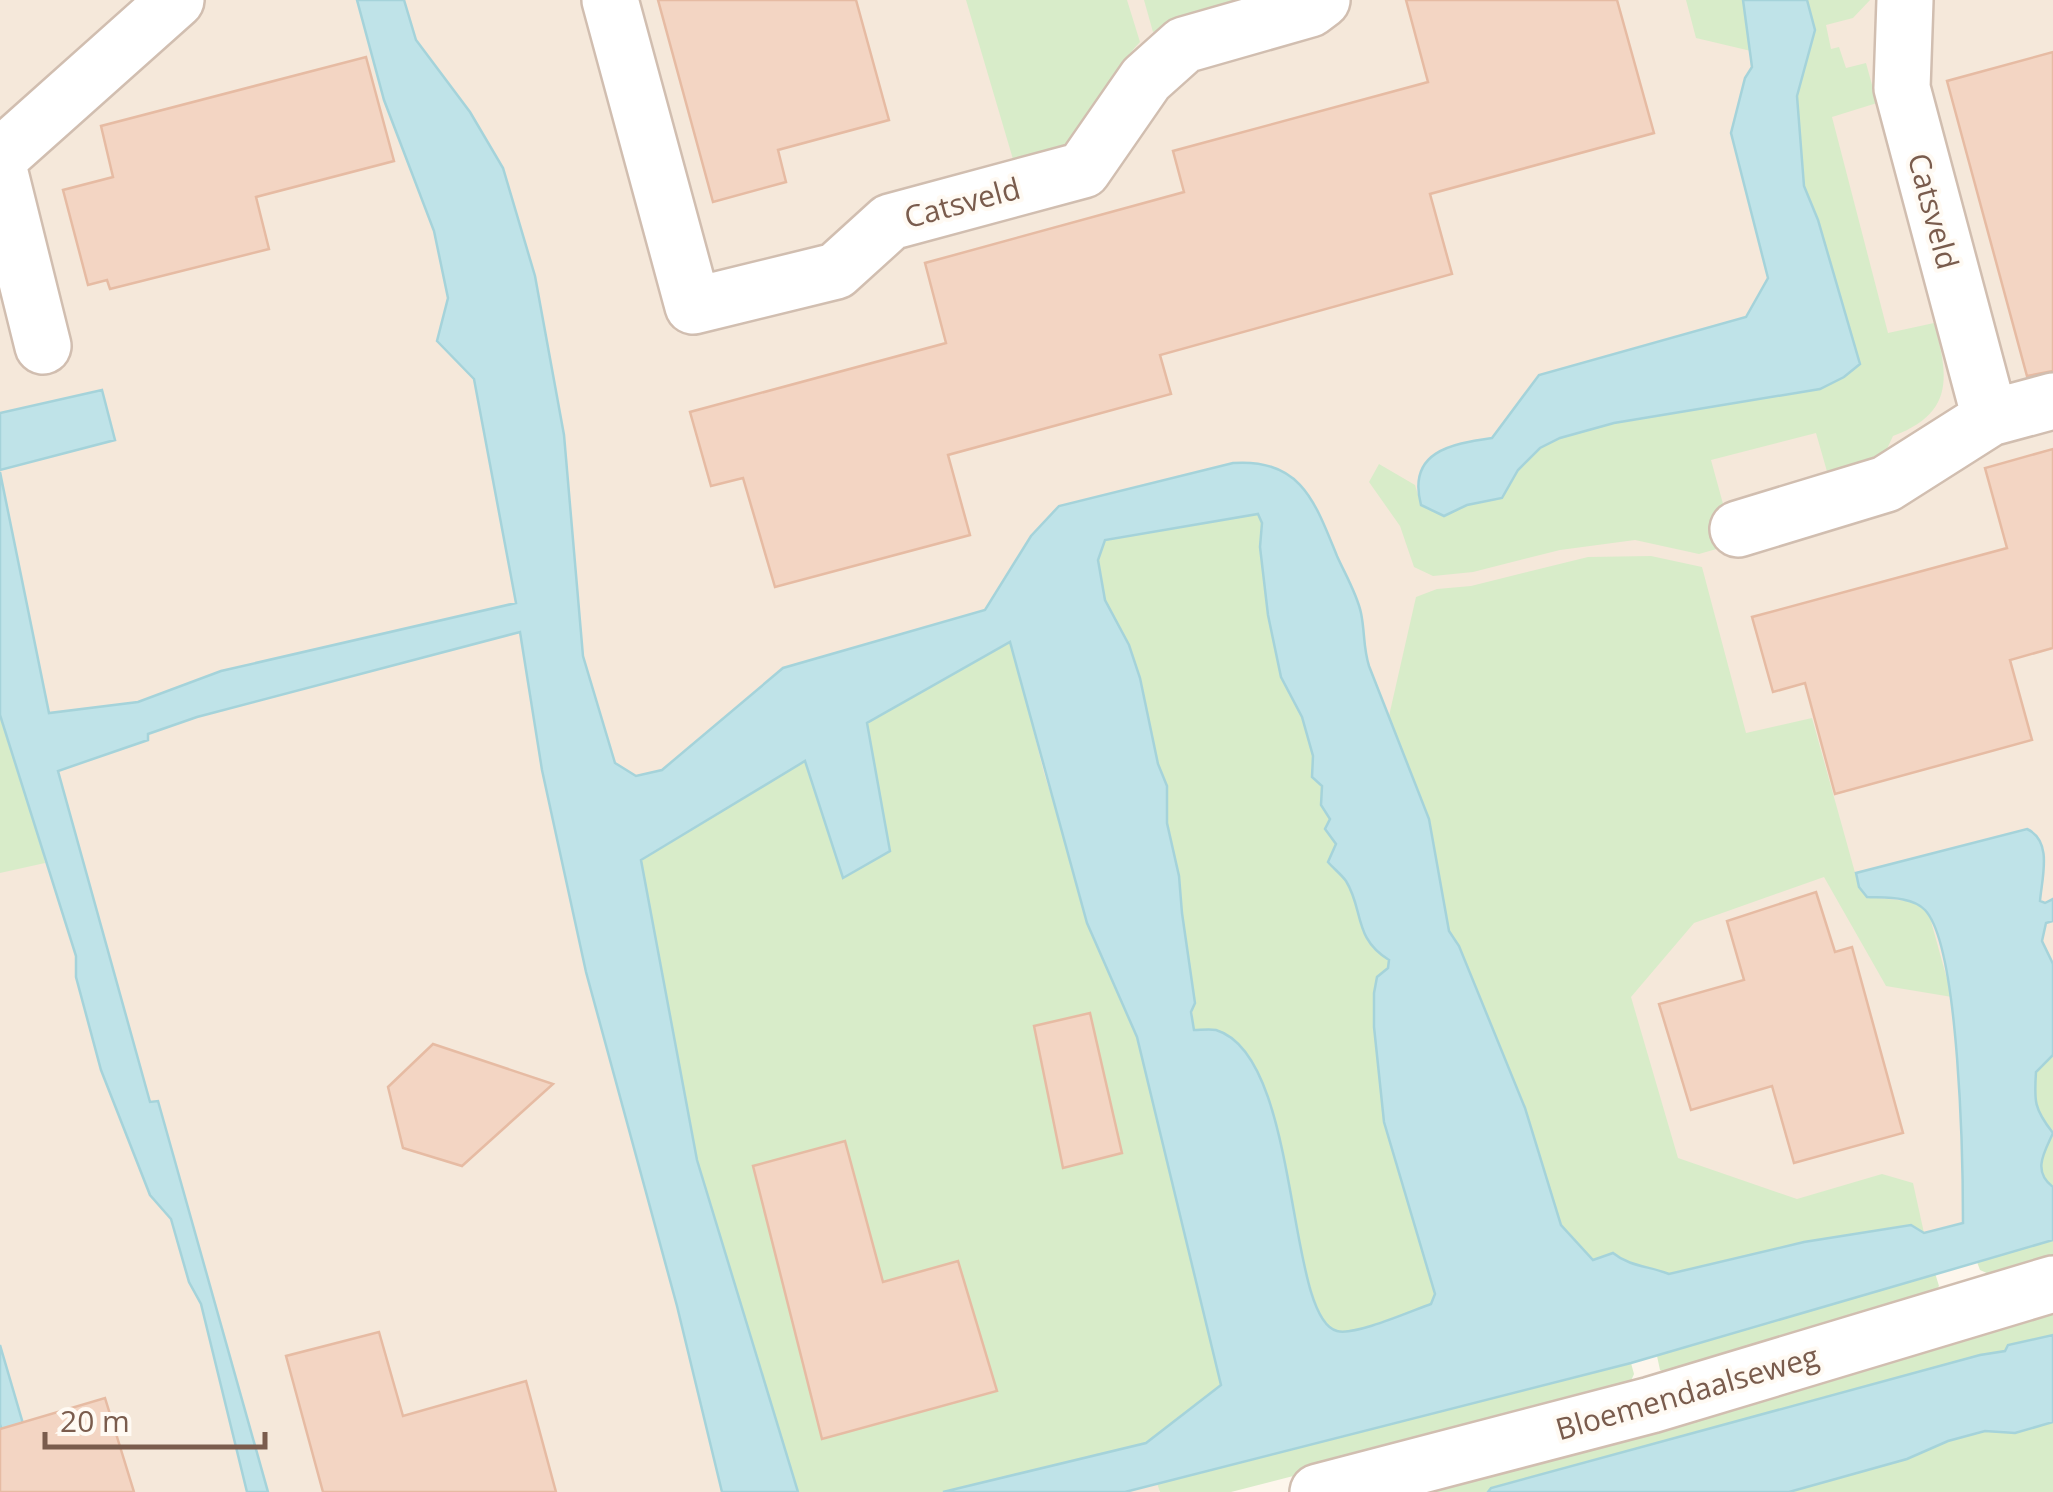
<svg xmlns="http://www.w3.org/2000/svg" width="2053" height="1492" viewBox="0 0 2053 1492" font-family="'Open Sans',sans-serif">
	<style>
		.residential { fill: #f5e8da }
		.green { fill: #d8ecc9 }
		.water { fill: #bfe3e8; stroke: #a5d3da; stroke-width: 2.5; fill-rule: evenodd }
		.building { fill: #f3d5c3; stroke: #e6bba3; stroke-width: 2.5 }
		.lines { fill: none; stroke-linecap: round; stroke-linejoin: round }
		.minor-casing { stroke: #d1beb0; stroke-width: 60 }
		.minor { stroke: #fff; stroke-width: 55 }
		.labels { text-anchor: middle; dominant-baseline: central; stroke-width: 8; stroke-linejoin: round; paint-order: stroke }
		.street-label { font-size: 30px; fill: #7a5c4d; stroke: #fffaf3 }
	</style>
	<rect width="100%" height="100%" fill="#fdf6ec"/>
	<path class="residential" d="M 0,0 L 2053,0 L 2053,1237 L 1158,1492 L 0,1492 Z"/>
	<path class="green" d="M 966,0 L 1127,0 L 1140,42 C 1111,71 1094,130 1059,149 C 1045,156 1029,161 1015,166 Z
		M 1144,0 L 1254,0 L 1174,23 L 1153,32 Z
		M 1686,0 L 1743,0 L 1751,51 L 1696,38 Z
		M 1807,0 L 1870,0 L 1853,18 L 1826,25 L 1831,49 L 1839,47 L 1846,68 L 1866,63 L 1877,103 L 1832,117 L 1888,333 L 1934,323 C 1949,377 1954,413 1893,436 L 1878,468 L 1830,482 L 1816,433 L 1711,460 L 1734,544 L 1699,554 L 1635,540 L 1560,550 L 1473,572 L 1433,576 L 1414,567 L 1400,526 L 1369,482 L 1379,464 L 1415,485 L 1421,505 L 1444,516 L 1467,505 L 1502,498 L 1518,470 L 1540,448 L 1560,438 L 1614,423 L 1844,377 L 1859,364 L 1818,220 L 1804,187 L 1797,97 L 1815,30 Z
		M 1258,514 L 1262,523 L 1260,547 L 1268,615 L 1281,677 L 1302,717 L 1313,756 L 1312,776 L 1323,786 L 1321,804 L 1331,820 L 1336,844 L 1328,862 C 1333,868 1341,874 1346,881 C 1363,909 1356,941 1389,960 L 1388,968 L 1377,977 L 1374,993 L 1374,1027 L 1384,1122 L 1435,1294 L 1432,1304 C 1411,1311 1354,1337 1335,1331 C 1301,1320 1285,1124 1261,1082 C 1254,1069 1208,1041 1194,1030 L 1179,876 L 1167,823 L 1167,786 L 1158,764 L 1140,678 L 1129,645 L 1105,600 L 1098,560 L 1105,540 Z
		M 1651,556 L 1702,567 L 1746,733 L 1812,718 L 1859,887 L 1867,897 L 1917,902 L 1929,914 L 1952,997 L 1886,986 L 1824,877 L 1694,923 L 1631,997 L 1678,1158 L 1797,1199 L 1882,1174 L 1913,1183 L 1924,1233 L 1911,1225 L 1804,1242 L 1669,1274 L 1617,1258 L 1593,1260 L 1561,1225 L 1525,1108 L 1459,946 L 1449,931 L 1429,819 L 1389,716 L 1416,597 L 1437,589 L 1471,586 L 1588,557 Z
		M 1011,642 L 1044,773 L 1073,865 L 1087,923 L 1137,1037 L 1221,1385 L 1146,1443 L 943,1492 L 798,1492 L 697,1160 L 641,860 L 805,760 L 842,877 L 889,851 L 867,723 Z
		M 0,715 L 38,829 L 45,863 L 0,873 Z
		M 2053,1055 L 2053,1187 C 2032,1171 2044,1153 2053,1133 C 2034,1109 2034,1101 2036,1072 Z
		M 2053,1240 L 2053,1264 L 2000,1279 L 1980,1270 L 1977,1262 Z
		M 1935,1273 L 1939,1286 L 1927,1302 L 1676,1377 L 1660,1370 L 1657,1356 Z
		M 2053,1309 L 2053,1335 L 2009,1345 L 2006,1350 L 1491,1488 L 1488,1492 L 1406,1492 Z
		M 1631,1363 L 1634,1374 L 1627,1390 L 1231,1492 L 1160,1492 L 1157,1483 Z
		M 2053,1422 L 2053,1492 L 1789,1492 L 1907,1459 L 1948,1441 L 1985,1431 L 2015,1433 Z"/>
	<path class="water" d="M 357,0 L 404,0 L 416,40 L 470,112 L 503,168 L 535,276 L 564,435 L 583,656 L 615,763 L 636,776 L 662,770 L 783,668 L 985,610 L 1031,536 L 1059,506 L 1233,463 C 1301,458 1315,502 1337,556 C 1345,574 1357,594 1361,613 C 1365,632 1363,647 1369,666 L 1429,819 L 1449,931 L 1459,946 L 1525,1108 L 1561,1225 L 1593,1260 L 1613,1253 C 1630,1267 1650,1266 1669,1274 L 1804,1242 L 1911,1225 L 1924,1233 L 1963,1223 C 1963,1166 1960,947 1925,910 C 1912,896 1885,898 1867,897 L 1859,887 L 1856,873 L 2027,829 C 2053,841 2042,877 2040,901 L 2045,903 L 2053,899 L 2053,921 L 2046,923 L 2042,941 L 2053,964 L 2053,1055 L 2036,1072 C 2034,1101 2034,1109 2053,1133 C 2044,1153 2032,1171 2053,1187 L 2053,1240 L 1631,1363 L 1125,1492 L 943,1492 L 1146,1443 L 1221,1385 L 1137,1037 L 1087,923 L 1010,642 L 867,723 L 890,851 L 843,878 L 805,761 L 641,860 L 697,1160 L 798,1492 L 722,1492 L 677,1306 L 586,972 L 542,770 L 520,632 L 197,717 L 148,734 L 148,740 L 58,771 L 150,1102 L 158,1101 L 268,1492 L 247,1492 L 201,1304 L 189,1282 L 171,1219 L 150,1195 L 101,1070 L 76,977 L 76,956 L 0,715 L 0,472 L 49,713 L 138,702 L 221,671 L 516,603 L 474,379 L 437,341 L 448,298 L 434,231 L 384,100 ZM 1258,514 L 1262,523 L 1260,547 L 1268,615 L 1281,677 L 1302,717 L 1313,756 L 1312,777 L 1322,786 L 1321,805 L 1330,819 L 1325,829 L 1336,844 L 1328,862 C 1333,868 1341,874 1346,881 C 1364,910 1353,938 1389,960 L 1388,968 L 1377,977 L 1374,993 L 1374,1027 L 1384,1122 L 1435,1294 L 1431,1304 C 1411,1311 1355,1336 1337,1331 C 1285,1318 1302,1056 1216,1030 C 1210,1029 1200,1030 1194,1030 L 1191,1012 L 1195,1003 L 1182,913 L 1179,876 L 1167,823 L 1167,786 L 1158,764 L 1140,678 L 1129,645 L 1105,600 L 1098,560 L 1105,540 Z
		M 1743,0 L 1807,0 L 1815,30 L 1797,96 L 1804,186 L 1818,220 L 1860,364 L 1844,377 L 1820,389 L 1614,423 L 1560,438 L 1540,448 L 1518,470 L 1502,498 L 1467,505 L 1444,516 L 1421,505 C 1407,452 1450,444 1492,438 L 1539,375 L 1746,317 L 1768,278 L 1731,133 L 1745,78 L 1752,67 Z
		M 102,390 L 115,440 L 0,470 L 0,413 Z
		M 2053,1335 L 2053,1422 L 2015,1433 L 1985,1431 L 1948,1441 L 1907,1459 L 1789,1492 L 1488,1492 L 1491,1488 L 1980,1355 L 2005,1351 L 2008,1345 Z
		M 0,1345 L 43,1492 L 21,1492 L 0,1424 Z"/>
	<path class="building" d="M 658,0 L 856,0 L 889,120 L 778,150 L 786,182 L 713,202 Z
		M 1406,0 L 1617,0 L 1654,133 L 1430,194 L 1452,274 L 1160,355 L 1171,394 L 948,455 L 970,535 L 775,587 L 743,478 L 711,486 L 690,412 L 946,343 L 925,263 L 1184,192 L 1173,151 L 1428,82 Z
		M 2053,52 L 2053,371 L 2027,376 L 1947,81 Z
		M 366,57 L 394,161 L 256,197 L 269,249 L 110,289 L 107,280 L 88,285 L 63,190 L 113,177 L 101,126 Z
		M 2053,449 L 2053,648 L 2010,660 L 2032,740 L 1835,794 L 1805,683 L 1773,692 L 1752,617 L 2007,548 L 1985,468 Z
		M 1816,892 L 1835,952 L 1852,947 L 1903,1133 L 1794,1163 L 1772,1086 L 1691,1110 L 1659,1004 L 1744,980 L 1727,921 Z
		M 1090,1013 L 1122,1153 L 1063,1168 L 1034,1026 Z
		M 433,1044 L 553,1084 L 462,1166 L 403,1148 L 388,1087 Z
		M 845,1141 L 883,1282 L 958,1261 L 997,1391 L 822,1439 L 753,1166 Z
		M 379,1332 L 403,1416 L 526,1381 L 556,1492 L 323,1492 L 286,1356 Z
		M 105,1398 L 134,1492 L 0,1492 L 0,1429 Z"/>
	<g class="lines">
		<defs>
			<path id="minor" d="M 610,0 L 693,306 L 836,271 L 890,222 L 1083,170 L 1146,79 L 1184,45 L 1310,9 L 1322,0
				M 1905,0 L 1902,88 L 1990,418
				M 0,157 L 176,0
				M 0,173 L 43,346
				M 1738,529 L 1886,484 L 1990,418 L 2053,401
				M 1318,1492 L 1651,1405 L 2053,1284"/>
		</defs>
		<use href="#minor" class="minor-casing"/>
		<use href="#minor" class="minor"/>
	</g>
	<g class="labels">
		<g class="street-label">
			<text transform="translate(962 202) rotate(-15)">Catsveld</text>
			<text transform="translate(1934 211) rotate(75)">Catsveld</text>
			<text transform="translate(1687 1392) rotate(-16)">Bloemendaalseweg</text>
		</g>
	</g>
	<path d="M45 1432v15h220v-15" fill="none" stroke="#7a5c4d" stroke-width="5"/>
	<text x="60" y="1432" font-size="30" fill="#7a5c4d" stroke="#fffaf3" stroke-width="8" paint-order="stroke">20 m</text>
</svg>
